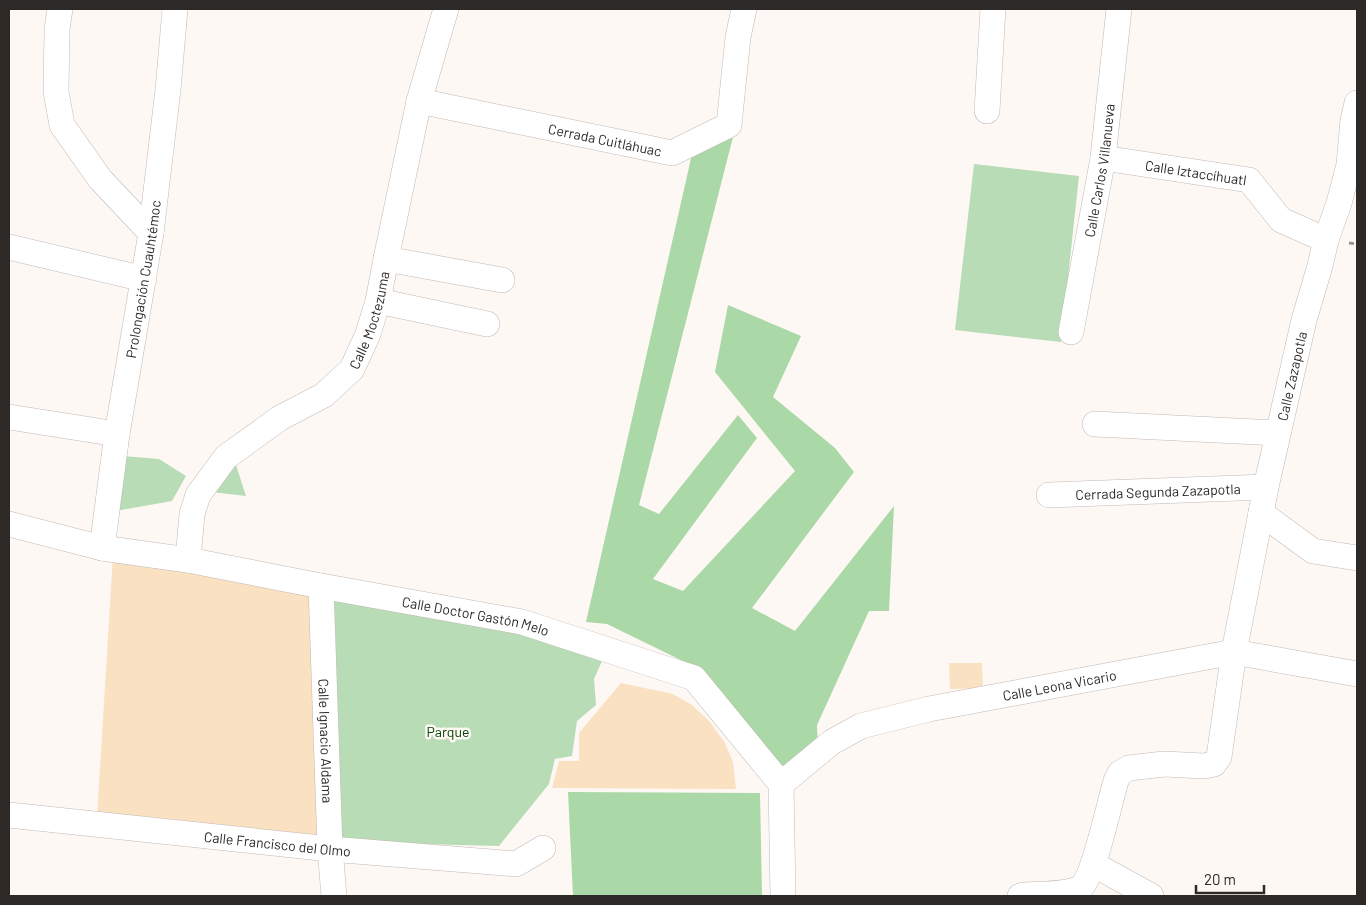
<svg xmlns="http://www.w3.org/2000/svg" width="1366" height="905" viewBox="0 0 1366 905" font-family="Barlow,sans-serif">
	<style>
		.green { fill: #b8dcb5 }
		.forest { fill: #aad8a7 }
		.building { fill: #f9e1c1 }
		.lines { fill: none; stroke-linecap: round; stroke-linejoin: round }
		.minor-casing { stroke: #c2b9b4; stroke-width: 26 }
		.path { stroke: #989391; stroke-width: 3; stroke-dasharray: 5 2.5; stroke-linecap: butt }
		.minor { stroke: #fff; stroke-width: 25 }
		.labels { text-anchor: middle; dominant-baseline: central; stroke-width: 5; stroke-linejoin: round; paint-order: stroke }
		.street-label { font-size: 14px; fill: #2c2927; stroke: #fef8f5 }
		.park-label { font-size: 14px; fill: #014503; stroke: #fef8f5 }
	</style>
	<rect width="100%" height="100%" fill="#fef8f5"/>
	<path class="green" d="M 974,164 L 1079,176 L 1061,342 L 955,330 Z
		M 123,456 L 159,459 L 186,476 L 172,501 L 110,512 Z
		M 236,465 L 246,496 L 203,491 Z
		M 333,598 L 520,631 L 602,661 L 594,679 L 596,705 L 577,721 L 572,756 L 555,759 L 549,784 L 499,846 L 339,842 Z"/>
	<path class="forest" d="M 697,132 L 733,137 L 639,505 L 659,514 L 738,415 L 757,438 L 653,579 L 683,591 L 795,471 L 715,372 L 728,305 L 801,336 L 773,397 L 835,448 L 854,472 L 752,608 L 795,631 L 894,506 L 889,611 L 869,611 L 817,725 L 818,751 L 780,772 L 699,669 L 607,624 L 586,622 Z
		M 568,792 L 760,793 L 762,896 L 573,896 Z"/>
	<path class="building" d="M 113,555 L 310,596 L 318,841 L 97,817 Z
		M 949,663 L 982,663 L 983,688 L 950,689 Z
		M 621,683 L 673,694 L 692,705 L 710,722 L 725,743 L 733,762 L 736,789 L 552,788 L 559,761 L 579,761 L 579,733 Z"/>
	<g class="lines">
		<defs>
			<g id="minor">
				<path d="M 60,9 L 57,29 L 56,92 L 62,125 L 100,179 L 151,233"/>
				<path id="s1" d="M 419,101 L 672,153 L 729,125 L 738,37 L 744,9"/>
				<path d="M 987,111 L 993,9"/>
				<path id="s2" d="M 1103,158 L 1249,180 L 1281,220 L 1326,240"/>
				<path d="M 9,247 L 144,279"/>
				<path d="M 386,259 L 502,280"/>
				<path d="M 378,301 L 487,324"/>
				<path id="s3" d="M 1071,332 L 1103,158 L 1119,9"/>
				<path d="M 9,417 L 117,434"/>
				<path d="M 1095,424 L 1277,433"/>
				<path id="s4" d="M 1049,495 L 1266,487"/>
				<path d="M 1261,513 L 1313,551 L 1357,558"/>
				<path id="s5" d="M 9,524 L 102,548 L 188,560 L 321,586 L 522,622 L 694,678 L 781,784 L 783,896"/>
				<path id="s6" d="M 102,548 L 117,434 L 151,233 L 168,90 L 175,9"/>
				<path id="s7" d="M 188,560 L 192,514 L 198,495 L 226,457 L 280,418 L 324,395 L 352,369 L 368,334 L 378,301 L 386,259 L 419,101 L 446,9"/>
				<path id="s8" d="M 321,586 L 330,849 L 334,896"/>
				<path id="s9" d="M 781,784 L 832,742 L 861,726 L 929,709 L 1234,652 L 1357,674"/>
				<path id="s10" d="M 9,815 L 330,849 L 516,864 L 543,848"/>
				<path d="M 1093,864 L 1151,896"/>
				<path id="s11" d="M 1020,896 L 1023,895 C 1037,894 1070,895 1081,887 C 1094,877 1110,800 1116,781 L 1120,773 L 1129,768 L 1164,764 L 1204,766 L 1214,764 L 1219,757 L 1234,652 L 1266,487 L 1304,320 L 1320,266 L 1326,240 L 1339,203 L 1349,165 L 1353,120 L 1357,103"/>
			</g>
		</defs>
		<use href="#minor" class="minor-casing"/>
		<path class="path" d="M 1349,243 L 1357,244"/>
		<use href="#minor" class="minor"/>
	</g>
	<g class="labels">
		<g class="street-label">
			<text stroke="none"><textPath href="#s1" startOffset="190">Cerrada Cuitláhuac</textPath></text>
			<text stroke="none"><textPath href="#s3" startOffset="164">Calle Carlos Villanueva</textPath></text>
			<text stroke="none"><textPath href="#s2" startOffset="94">Calle Iztaccíhuatl</textPath></text>
			<text stroke="none"><textPath href="#s6" startOffset="272">Prolongación Cuauhtémoc</textPath></text>
			<text stroke="none"><textPath href="#s7" startOffset="320">Calle Moctezuma</textPath></text>
			<text stroke="none"><textPath href="#s11" startOffset="676">Calle Zazapotla</textPath></text>
			<text stroke="none"><textPath href="#s4" startOffset="109">Cerrada Segunda Zazapotla</textPath></text>
			<text stroke="none"><textPath href="#s5" startOffset="476">Calle Doctor Gastón Melo</textPath></text>
			<text stroke="none"><textPath href="#s9" startOffset="302">Calle Leona Vicario</textPath></text>
			<text stroke="none"><textPath href="#s8" startOffset="155">Calle Ignacio Aldama</textPath></text>
			<text stroke="none"><textPath href="#s10" startOffset="270">Calle Francisco del Olmo</textPath></text>
		</g>
		<g class="park-label">
			<text x="448" y="731">Parque</text>
		</g>
	</g>
	<rect width="1366" height="905" fill="none" stroke="#2c2927" stroke-width="20"/>
	<path d="M1196 885v8h68v-8" fill="none" stroke="#2c2927" stroke-width="2.5"/>
	<text x="1204" y="885" font-size="15" fill="#2c2927" stroke="#fef8f5" stroke-width="4" paint-order="stroke">20 m</text>
</svg>
